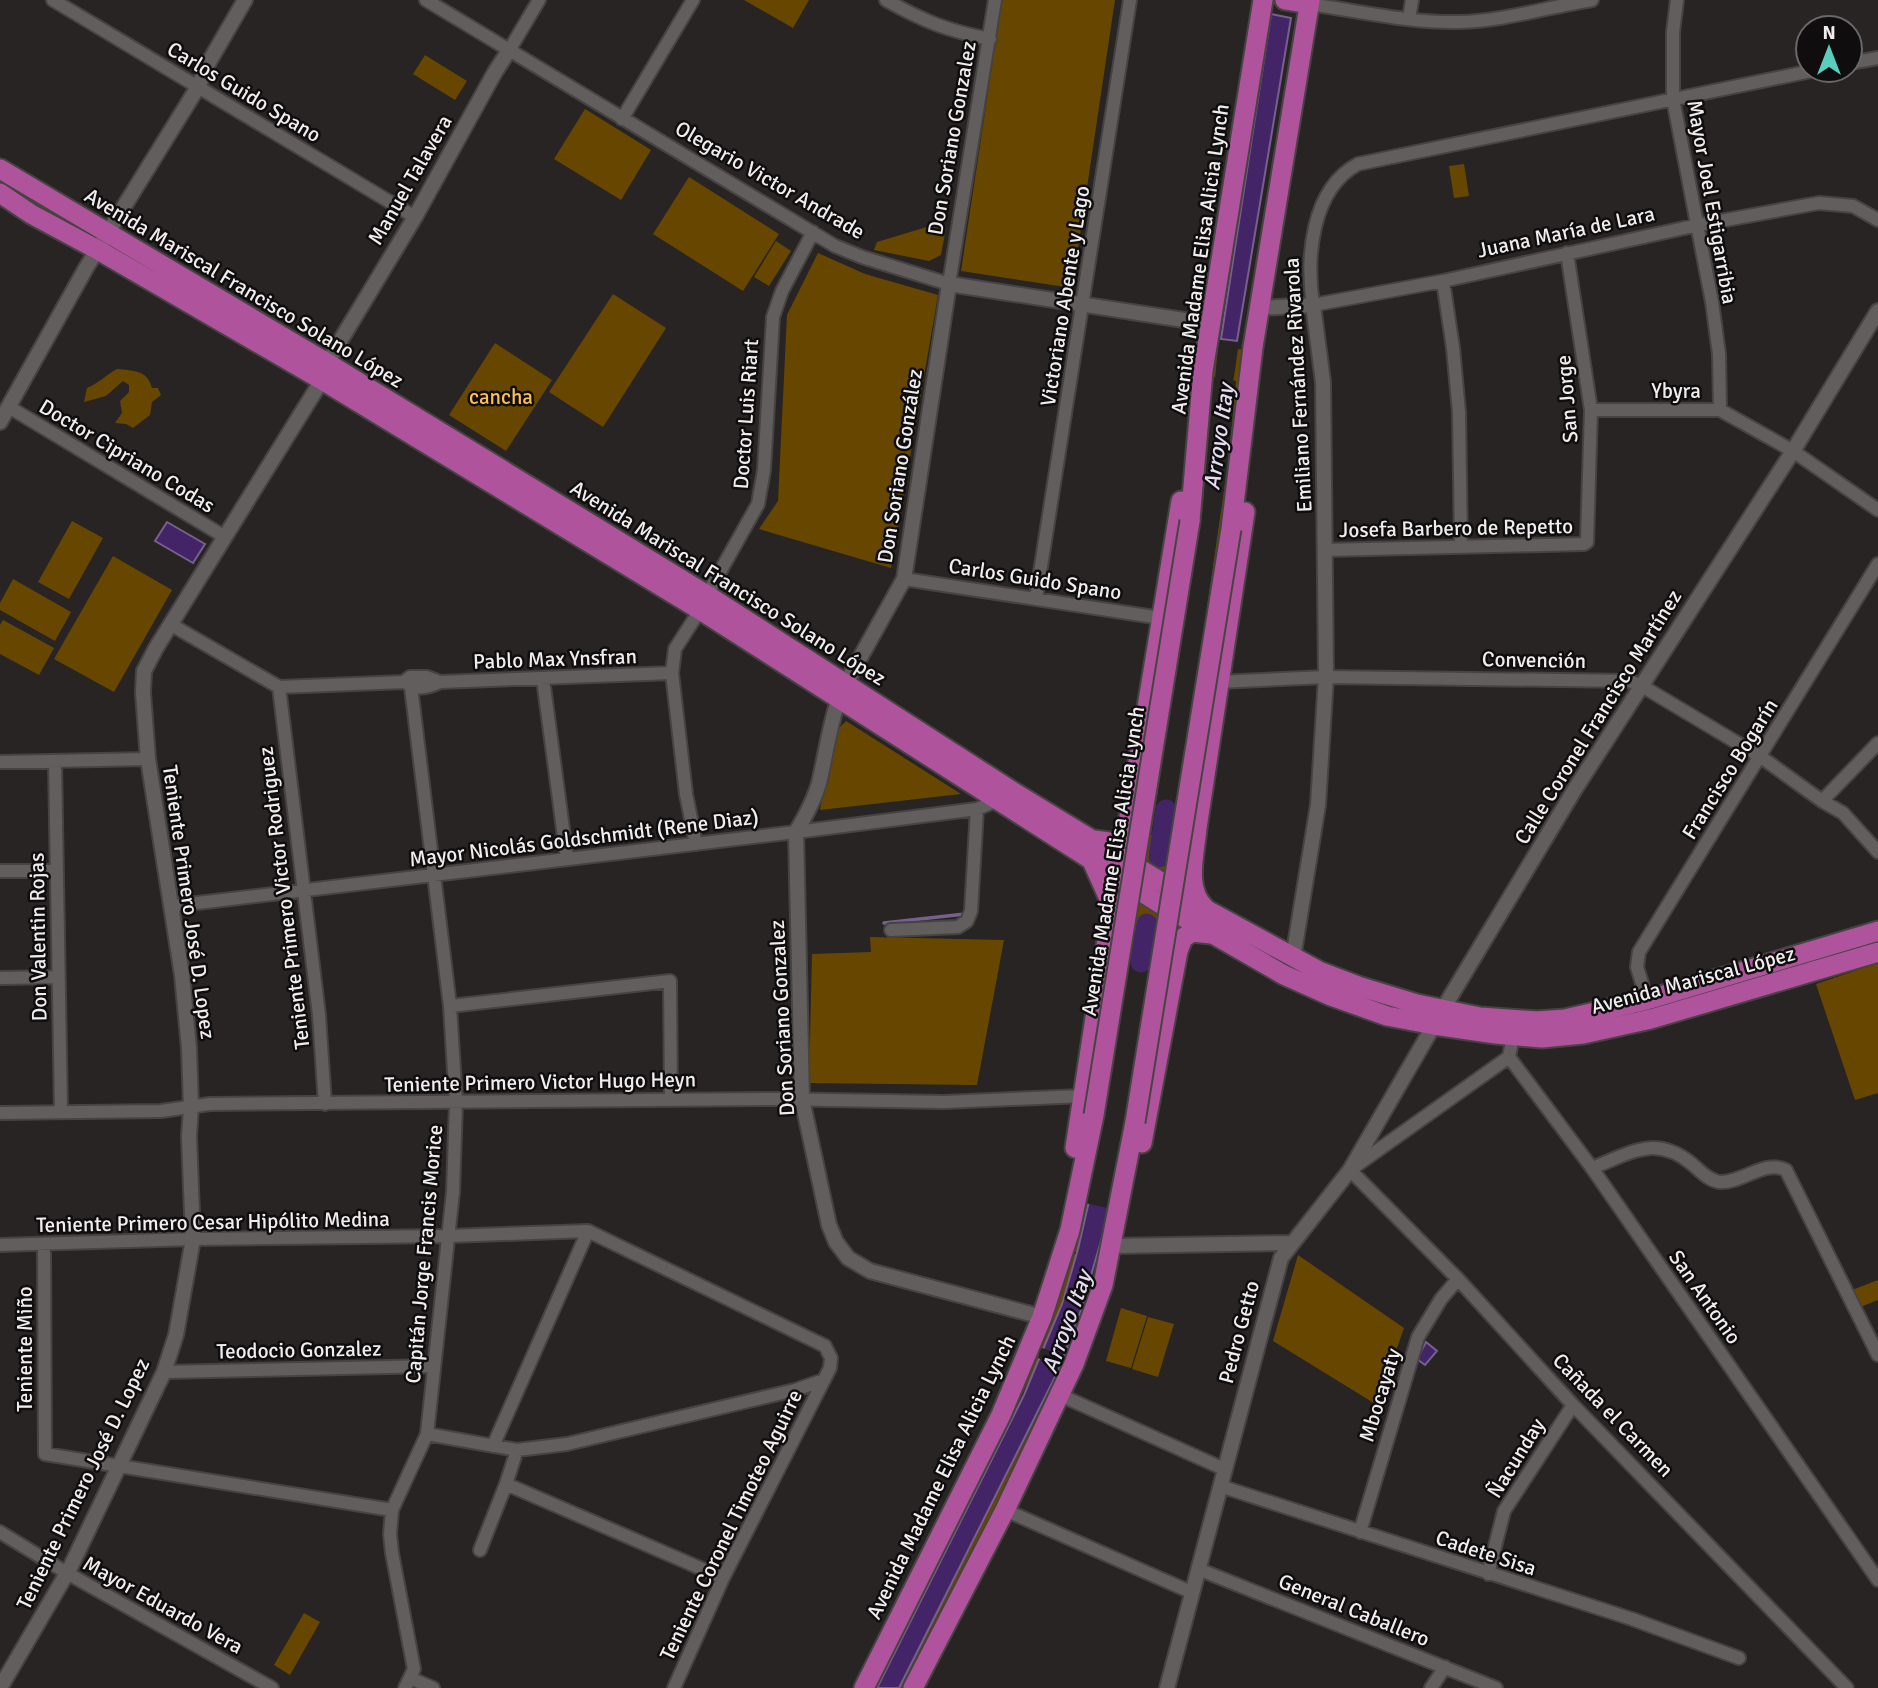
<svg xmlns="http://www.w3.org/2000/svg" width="1878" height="1688" viewBox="0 0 1878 1688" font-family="Signika,sans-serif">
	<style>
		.green { fill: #674700 }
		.water { fill: #432466; stroke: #77608f; stroke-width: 2 }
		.pier { fill: #282424 }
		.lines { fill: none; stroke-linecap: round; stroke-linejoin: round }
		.stream { stroke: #77608f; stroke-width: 3.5 }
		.river { stroke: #432466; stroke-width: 21 }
		.minor-casing { stroke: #474343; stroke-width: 16 }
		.tertiary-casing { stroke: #474343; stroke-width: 18 }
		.trunk-casing { stroke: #474343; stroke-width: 23 }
		.minor { stroke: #635e5e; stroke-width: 12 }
		.tertiary { stroke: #635e5e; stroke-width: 14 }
		.trunk { stroke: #af549c; stroke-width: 19 }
		.trunk-bridge-casing { stroke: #474343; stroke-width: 23; stroke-linecap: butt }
		.trunk-bridge { stroke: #af549c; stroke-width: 19 }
		.labels { text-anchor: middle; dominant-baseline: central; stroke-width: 5; stroke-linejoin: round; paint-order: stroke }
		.street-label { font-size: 21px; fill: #f0edee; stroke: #0f0d0e }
		.park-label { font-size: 21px; fill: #fdbf50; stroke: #0f0d0e }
		.water-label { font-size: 23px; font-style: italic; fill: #e5ddf2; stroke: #0f0d0e }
	</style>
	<rect width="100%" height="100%" fill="#282424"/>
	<path class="green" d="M 744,0 L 809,0 L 793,28 Z
		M 1002,0 L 1115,0 L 1072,288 L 961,271 Z
		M 425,55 L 467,81 L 455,100 L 413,74 Z
		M 585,109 L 651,150 L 621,200 L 554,159 Z
		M 1464,164 L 1469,196 L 1454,198 L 1449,166 Z
		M 689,177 L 779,234 L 743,291 L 653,234 Z
		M 930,226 L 946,228 L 941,255 L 929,261 L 874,250 L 877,242 Z
		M 776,241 L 791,251 L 769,286 L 754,277 Z
		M 818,253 L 865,274 L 938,295 L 891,568 L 759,529 L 778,501 L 787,315 Z
		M 613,294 L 666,328 L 603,427 L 549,392 Z
		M 495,343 L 552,380 L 506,451 L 449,415 Z
		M 1214,347 L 1218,347 L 1214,389 L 1231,397 L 1238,349 L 1246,350 L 1232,477 L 1167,877 L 1145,863 L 1200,505 Z
		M 117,369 C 133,371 147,369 152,388 L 158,388 L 161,395 L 152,402 L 150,415 L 133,428 L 126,424 L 115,423 L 122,413 L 120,401 L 129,392 L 129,385 L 123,381 L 106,396 L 84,402 L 87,388 C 99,383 106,375 117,369 Z
		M 72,521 L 103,538 L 69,599 L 38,582 Z
		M 113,556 L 172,590 L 114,692 L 54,659 Z
		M 13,579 L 71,612 L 55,641 L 0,610 L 0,603 Z
		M 3,620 L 54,648 L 39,675 L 0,654 L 0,625 Z
		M 846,721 L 961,794 L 820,810 L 835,732 Z
		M 1138,900 L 1162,914 L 1103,1258 L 1099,1257 L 1105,1231 L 1101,1144 L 1077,1252 L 1070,1251 Z
		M 870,937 L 1004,940 L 977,1085 L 809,1083 L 812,954 L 871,952 Z
		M 1878,963 L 1878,1093 L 1855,1100 L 1816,984 Z
		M 1070,1253 L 1076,1254 L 1061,1304 L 1043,1349 L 1038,1347 Z
		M 1298,1255 L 1404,1328 L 1377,1405 L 1273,1341 Z
		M 1878,1280 L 1878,1300 L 1858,1308 L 1852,1290 Z
		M 1121,1308 L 1147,1316 L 1131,1368 L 1106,1361 Z
		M 1148,1317 L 1174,1324 L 1158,1377 L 1132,1369 Z
		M 1035,1353 L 1041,1356 L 876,1688 L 872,1688 Z
		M 1061,1367 L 1064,1368 L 908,1688 L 899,1688 Z
		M 304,1613 L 320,1622 L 290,1675 L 274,1665 Z"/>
	<path class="water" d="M 1271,14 L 1291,18 L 1237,341 L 1221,339 Z
		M 167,522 L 205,544 L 193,563 L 155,541 Z
		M 1156,938 L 1105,1227 L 1081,1310 L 1059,1369 L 899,1688 L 877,1688 L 1024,1395 L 1062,1304 L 1078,1249 L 1102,1145 Z
		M 1426,1342 L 1437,1351 L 1425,1365 L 1417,1359 Z"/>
	<path class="pier" d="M 1213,377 L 1236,381 L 1229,456 L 1173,841 L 1169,844 L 1153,837 L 1151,834 L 1202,514 Z
		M 1134,931 L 1157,935 L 1112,1209 L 1085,1203 L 1103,1116 L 1132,932 Z
		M 1042,1348 L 1067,1357 L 1062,1368 L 1038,1358 Z"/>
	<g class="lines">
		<path class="stream" d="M 884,923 L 965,914"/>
		<path class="river" d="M 1159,857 L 1166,810
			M 1141,962 L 1147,924"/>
		<defs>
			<path id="minor" d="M 53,0 L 415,217
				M 426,0 L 835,246 L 862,257 L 949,284 L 995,0
				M 886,0 C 923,21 948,31 990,39
				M 1677,0 L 1673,32 L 1673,99 L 1712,302 L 1719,354 L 1720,410
				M 1309,4 C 1359,11 1409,23 1459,22 C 1504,21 1548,7 1592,0
				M 1409,19 L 1412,0
				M 510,49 L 539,0
				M 1850,63 L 1878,58
				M 1816,70 L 1358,164 C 1311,189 1306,258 1313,305 L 1443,281 L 1698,225 L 1819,203 L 1853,206 L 1878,220
				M 622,119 L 693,0
				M 1443,281 L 1453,348 L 1459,412 L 1461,545
				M 9,407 L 225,537
				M 1591,410 L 1720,410 L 1793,451 L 1878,510
				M 1325,550 L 1584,544 L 1587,542 L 1591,410 L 1567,253
				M 904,579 L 1161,618
				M 707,595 L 758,504 L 764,470 L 773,317 L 782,291 L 813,232
				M 1036,598 L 1130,0
				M 170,624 L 279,687 L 404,682 L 410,677 L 427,677 L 440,682
				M 543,679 L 567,859
				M 405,682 C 416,691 428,688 440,682 L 672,673
				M 1218,682 L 1326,677 L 1630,681 L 1642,686 L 1761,757 L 1822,801 L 1843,813 L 1878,852
				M 279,687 L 319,1015 L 325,1104
				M 0,762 L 148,759
				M 55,762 L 61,1112
				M 1822,801 L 1878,743
				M 696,844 L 686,794 L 672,673 L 675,649 L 700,610
				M 0,871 L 56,871
				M 172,906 L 796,832 L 977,809 L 998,800
				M 891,930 L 958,927 L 967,921 L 971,911 L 977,809
				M 0,978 L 58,977
				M 1647,1000 L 1637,967 L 1639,952 L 1878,564
				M 450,1006 L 670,981 L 671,1099
				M 1513,1036 L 1509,1057 L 1592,1168 L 1878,1580
				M 1509,1057 L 1350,1170 L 1458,1279 L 1573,1405 L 1847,1688
				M 0,1113 L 161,1111 L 210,1104 L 773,1099 L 944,1102 L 1082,1096
				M 1592,1168 C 1631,1153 1655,1134 1692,1164 C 1700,1171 1708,1180 1719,1182 C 1741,1184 1765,1159 1786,1170 L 1878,1355
				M 0,1245 L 193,1239 L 449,1236 L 588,1231 L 825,1346 L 831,1358 L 830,1368 L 723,1578 L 674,1688
				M 44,1245 L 45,1454 L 392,1510
				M 164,1372 L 434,1366
				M 1060,1395 L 1224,1469
				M 427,1434 L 517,1450 L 567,1444 L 795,1390 L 824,1380
				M 493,1446 L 588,1231
				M 506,1484 L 723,1578
				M 1220,1486 L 1632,1619 L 1739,1658
				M 1005,1510 L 1193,1593
				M 0,1532 L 67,1573 L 272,1688
				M 1360,1532 L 1418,1337 L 1441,1299 L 1458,1279
				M 480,1550 L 506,1484 L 517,1450
				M 1198,1569 L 1496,1688
				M 1488,1574 L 1504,1511 L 1573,1405
				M 410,1678 L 433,1688
				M 405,1688 L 414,1669 L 392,1553 L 390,1534 L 392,1510 L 427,1434 L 453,1192 L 456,1103 L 450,1006 L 411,687
				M 1431,1688 L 1445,1667"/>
			<path id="tertiary" d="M 1259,308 L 1313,305 L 1323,382 L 1326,677 L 1318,805 L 1293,958
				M 0,422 L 86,268 L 198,87 L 209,62 L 245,0
				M 846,683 L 904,579 L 949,284 L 1210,324
				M 839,698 C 829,727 826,754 819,783 C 814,801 805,817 796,832 L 802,1099 L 829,1225 L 836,1242 L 848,1258 L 870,1271 L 1042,1317
				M 1443,1009 L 1575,789 L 1793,451 L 1878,311
				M 1112,1246 L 1292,1243
				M 0,1688 L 70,1568 L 164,1372 L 176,1335 L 193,1239 L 189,1136 L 191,1107 L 189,1048 L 182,975 L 148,759 L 143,693 L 144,671 L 156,648 L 322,380 L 319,376 L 415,217 L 495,72 L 510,49
				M 1167,1688 L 1281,1258 L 1350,1170 L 1434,1025"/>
			<path id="trunk" d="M 1285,0 L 1309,4
				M 0,169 L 327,363 L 707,595 L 1012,791 L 1209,911 L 1321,972 L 1358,986 L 1417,1004 L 1480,1017 L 1537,1021 L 1565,1019 L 1647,1000 L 1878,931
				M 0,193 L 31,214 L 98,250 L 322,380 L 700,610 L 1159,903 L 1284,975 L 1331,996 L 1387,1016 L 1434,1025 L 1496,1034 L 1542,1038 L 1583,1034 L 1651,1019 L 1878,952
				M 1190,521 L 1203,371 L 1263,0
				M 1231,529 L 1253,347 L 1310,0
				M 1094,840 L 1116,843 L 1123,836 L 1127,829 L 1181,501
				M 1205,908 C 1184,889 1195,853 1197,828 L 1245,512
				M 1142,1143 L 1178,951 L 1183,938 L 1192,932 L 1211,934
				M 1075,1148 L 1111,914 L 1111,903 L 1093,863
				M 864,1688 L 1001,1415 L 1042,1317 L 1070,1230 L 1094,1115
				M 913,1688 L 1005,1510 L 1074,1364 L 1103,1285 L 1135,1122"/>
		</defs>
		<use href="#minor" class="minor-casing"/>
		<use href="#tertiary" class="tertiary-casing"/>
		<use href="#trunk" class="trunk-casing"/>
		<use href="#minor" class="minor"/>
		<use href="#tertiary" class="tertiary"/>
		<use href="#trunk" class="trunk"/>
		<defs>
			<path id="trunk-bridge" d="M 1094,1115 L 1190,521
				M 1135,1122 L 1231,529"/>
		</defs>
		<use href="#trunk-bridge" class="trunk-bridge-casing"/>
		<use href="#trunk-bridge" class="trunk-bridge"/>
	</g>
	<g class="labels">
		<g class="street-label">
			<text transform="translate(244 92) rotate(31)">Carlos Guido Spano</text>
			<text transform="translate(952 138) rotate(-80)">Don Soriano Gonzalez</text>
			<text transform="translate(410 180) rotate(-60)">Manuel Talavera</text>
			<text transform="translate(770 180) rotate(30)">Olegario Victor Andrade</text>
			<text transform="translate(1712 202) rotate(80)">Mayor Joel Estigarribia</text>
			<text transform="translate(1566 232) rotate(-12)">Juana María de Lara</text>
			<text transform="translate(1200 259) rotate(-82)">Avenida Madame Elisa Alicia Lynch</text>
			<text transform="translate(244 288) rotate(31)">Avenida Mariscal Francisco Solano López</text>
			<text transform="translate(1065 296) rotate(-81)">Victoriano Abente y Lago</text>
			<text transform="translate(1298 385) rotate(-93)">Emiliano Fernández Rivarola</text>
			<text x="1676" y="391">Ybyra</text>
			<text transform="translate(1567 399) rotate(-95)">San Jorge</text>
			<text transform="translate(746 414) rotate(-86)">Doctor Luis Riart</text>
			<text transform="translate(127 456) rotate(31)">Doctor Cipriano Codas</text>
			<text transform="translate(900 466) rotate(-81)">Don Soriano González</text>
			<text transform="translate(1456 528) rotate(-1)">Josefa Barbero de Repetto</text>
			<text transform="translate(1035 579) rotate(9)">Carlos Guido Spano</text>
			<text transform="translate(728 583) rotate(32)">Avenida Mariscal Francisco Solano López</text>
			<text transform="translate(555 659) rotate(-2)">Pablo Max Ynsfran</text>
			<text transform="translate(1534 660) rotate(1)">Convención</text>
			<text transform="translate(1598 717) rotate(-58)">Calle Coronel Francisco Martínez</text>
			<text transform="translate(1730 769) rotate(-58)">Francisco Bogarín</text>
			<text transform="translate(584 838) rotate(-7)">Mayor Nicolás Goldschmidt (Rene Diaz)</text>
			<text transform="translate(1113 861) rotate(-81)">Avenida Madame Elisa Alicia Lynch</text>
			<text transform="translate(284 898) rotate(-97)">Teniente Primero Victor Rodriguez</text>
			<text transform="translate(189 902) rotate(82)">Teniente Primero José D. Lopez</text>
			<text transform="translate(38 937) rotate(-91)">Don Valentin Rojas</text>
			<text transform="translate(1693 980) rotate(-15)">Avenida Mariscal López</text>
			<text transform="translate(782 1018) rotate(-93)">Don Soriano Gonzalez</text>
			<text transform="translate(540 1082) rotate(-1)">Teniente Primero Victor Hugo Heyn</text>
			<text transform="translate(213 1222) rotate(-1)">Teniente Primero Cesar Hipólito Medina</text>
			<text transform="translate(424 1254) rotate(-85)">Capitán Jorge Francis Morice</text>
			<text transform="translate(1705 1297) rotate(55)">San Antonio</text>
			<text transform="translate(1239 1332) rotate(-75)">Pedro Getto</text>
			<text transform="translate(25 1349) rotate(-90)">Teniente Miño</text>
			<text transform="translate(299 1350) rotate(-1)">Teodocio Gonzalez</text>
			<text transform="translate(1380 1395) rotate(-73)">Mbocayaty</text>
			<text transform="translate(1613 1415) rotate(46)">Cañada el Carmen</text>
			<text transform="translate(1516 1458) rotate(-58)">Ñacunday</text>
			<text transform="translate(941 1477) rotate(-64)">Avenida Madame Elisa Alicia Lynch</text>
			<text transform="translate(83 1484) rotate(-64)">Teniente Primero José D. Lopez</text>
			<text transform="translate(731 1525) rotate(-64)">Teniente Coronel Timoteo Aguirre</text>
			<text transform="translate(1486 1553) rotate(18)">Cadete Sisa</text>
			<text transform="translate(163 1605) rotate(29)">Mayor Eduardo Vera</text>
			<text transform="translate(1354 1610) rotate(22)">General Caballero</text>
		</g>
		<g class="park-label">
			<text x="501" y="397">cancha</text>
		</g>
		<g class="water-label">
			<text transform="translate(1219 437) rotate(-82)">Arroyo Itay</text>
			<text transform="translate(1067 1322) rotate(-70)">Arroyo Itay</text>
		</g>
	</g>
	<g transform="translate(1829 49)"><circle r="33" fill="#0f0d0e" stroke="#696768" stroke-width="2"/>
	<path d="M0-5L12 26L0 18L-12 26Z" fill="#5acebd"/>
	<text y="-10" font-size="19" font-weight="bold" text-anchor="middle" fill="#f0edee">N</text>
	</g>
</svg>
